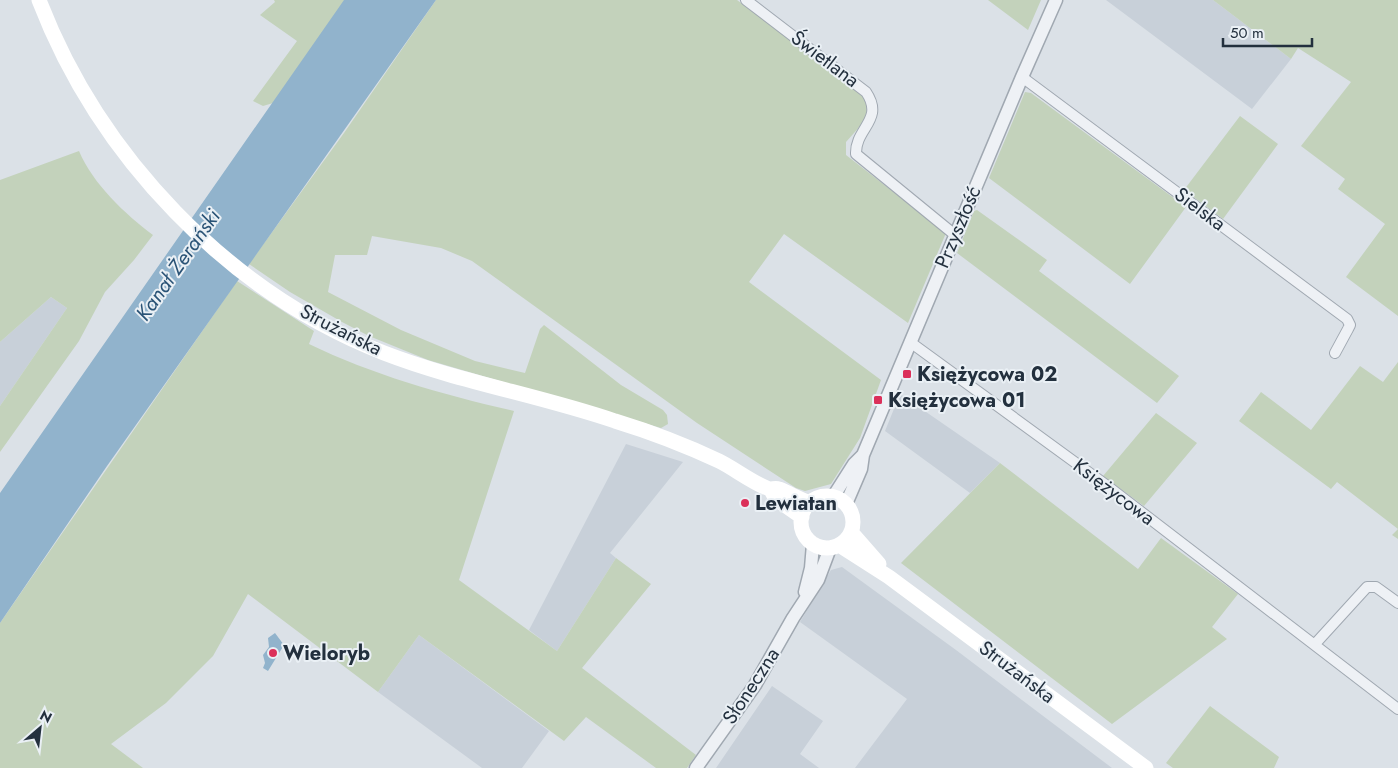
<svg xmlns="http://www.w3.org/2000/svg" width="1398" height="768" viewBox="0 0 1398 768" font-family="Jost,sans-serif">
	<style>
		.built { fill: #c8d0d9 }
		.green { fill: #c3d2bb }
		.water { fill: #91b3cc }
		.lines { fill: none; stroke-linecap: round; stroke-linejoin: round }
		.minor-casing { stroke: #a0a8b1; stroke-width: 12 }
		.tertiary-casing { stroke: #a0a8b1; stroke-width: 15 }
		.minor { stroke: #eef1f5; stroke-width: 10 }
		.tertiary { stroke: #eef1f5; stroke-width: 12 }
		.secondary { stroke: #fff; stroke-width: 15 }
		.poi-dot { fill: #db305a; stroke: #eaf0f5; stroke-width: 2 }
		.labels { text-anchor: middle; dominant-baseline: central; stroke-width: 4; stroke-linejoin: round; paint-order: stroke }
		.street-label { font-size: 20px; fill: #23303e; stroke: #eaf0f5 }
		.poi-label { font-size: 20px; font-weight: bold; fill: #23303e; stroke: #eaf0f5; text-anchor: start }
		.water-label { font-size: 21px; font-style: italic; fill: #2a5376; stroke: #eaf0f5 }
	</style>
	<rect width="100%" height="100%" fill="#dbe1e7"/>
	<path class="built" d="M 1106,0 L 1213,0 L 1291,59 L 1252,109 Z
		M 51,297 L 67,308 L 0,406 L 0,342 Z
		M 900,394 L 1000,463 L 970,493 L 885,431 Z
		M 626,444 L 683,462 L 610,553 L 616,558 L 557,651 L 529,630 Z
		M 842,567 L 956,650 L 1112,768 L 855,768 L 907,699 L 800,622 L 831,570 Z
		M 419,635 L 549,731 L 522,768 L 482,768 L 378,692 Z
		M 772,686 L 823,721 L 800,754 L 819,768 L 716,768 Z"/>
	<path class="green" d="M 274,0 L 345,0 L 273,103 L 263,106 L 253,101 L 297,41 L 260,15 L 275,2 Z
		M 436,0 L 737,0 L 859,90 C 877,112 861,125 846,142 L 846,155 L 946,233 L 908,323 L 784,234 L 749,282 L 881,380 L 860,438 L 831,484 L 805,491 L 796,488 L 697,423 L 472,261 L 441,248 L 372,236 L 367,255 L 335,255 L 328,292 L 401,330 L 475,361 L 525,373 L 540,329 L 544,325 L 621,385 L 663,410 L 667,415 L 668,424 L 661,428 L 428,360 L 369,336 L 342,322 L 290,292 L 249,264 L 344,133 Z
		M 988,0 L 1041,0 L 1028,30 Z
		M 1213,0 L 1398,0 L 1398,316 L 1346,277 L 1385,224 L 1338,189 L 1345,179 L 1301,146 L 1351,82 L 1298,48 L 1291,59 Z
		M 1025,92 L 1031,93 L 1186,207 L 1130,284 L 989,178 Z
		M 1240,116 L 1278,144 L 1223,219 L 1184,190 Z
		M 79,151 C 93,184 125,214 153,235 L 134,260 L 105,292 L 79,341 L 0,452 L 0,406 L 67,308 L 51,297 L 0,342 L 0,180 Z
		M 977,210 L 1047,260 L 1039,271 L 1179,376 L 1157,403 L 957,253 L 974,211 Z
		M 237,281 L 314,331 L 309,344 C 373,375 444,395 514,411 L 459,580 L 557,651 L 616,558 L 651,584 L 582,668 L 696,755 L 687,768 L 656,768 L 586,717 L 564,741 L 419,635 L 378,692 L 248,594 L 213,656 L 166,703 L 111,744 L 143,768 L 0,768 L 0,623 Z
		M 1398,362 L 1398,539 L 1392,535 L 1398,529 L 1337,482 L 1331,489 L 1239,421 L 1261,392 L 1311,430 L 1360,366 L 1383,382 Z
		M 1156,413 L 1197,443 L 1144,506 L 1103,476 Z
		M 1000,463 L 1138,569 L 1161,538 L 1238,594 L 1212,627 L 1227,639 L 1112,724 L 901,563 Z
		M 1210,706 L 1279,757 L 1274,768 L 1173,768 L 1166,763 Z"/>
	<path class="water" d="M 344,0 L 436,0 L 107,466 L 0,623 L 0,493 Z
		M 275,633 L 284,645 L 268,671 L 263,668 L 265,663 L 263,655 L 269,647 L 268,638 Z"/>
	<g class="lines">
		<defs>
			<path id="minor" d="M 746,0 L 866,92 C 885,120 855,128 856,154 L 955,235
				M 1022,77 L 1347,319 L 1350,325 L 1348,329 L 1335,353
				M 910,342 L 1106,485 L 1398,709
				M 1315,644 L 1367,587 L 1376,587 L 1398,603"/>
			<path id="tertiary" d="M 833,497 L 854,464 L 863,455
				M 846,504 L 861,469 L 863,455 L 1022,77 L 1056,0
				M 805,592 L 811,568 L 813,544
				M 696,768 L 755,685 L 793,618 L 818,580 L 830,548"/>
		</defs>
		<use href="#minor" class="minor-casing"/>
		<use href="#tertiary" class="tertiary-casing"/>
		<use href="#minor" class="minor"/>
		<use href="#tertiary" class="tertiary"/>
		<path class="secondary" d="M 39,0 C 99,156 228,292 384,353 C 459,382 539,395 615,421 C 651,432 685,445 719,461 C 732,467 757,486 770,489 C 773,489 776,488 779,489 C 789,493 799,499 810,503
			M 771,490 L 776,499 L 802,517
			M801 522a26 26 0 1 1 52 0a26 26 0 1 1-52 0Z
			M 851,532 L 879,564
			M 839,545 L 889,577 L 1146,768"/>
	</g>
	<g class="poi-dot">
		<rect x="902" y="369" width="10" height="10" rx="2.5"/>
		<rect x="873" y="395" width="10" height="10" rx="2.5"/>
		<circle cx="745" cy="503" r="5"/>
		<circle cx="273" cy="653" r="5"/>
	</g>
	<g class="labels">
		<g class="street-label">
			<text transform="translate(825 59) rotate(37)">Świetlana</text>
			<text transform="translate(1200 209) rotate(37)">Sielska</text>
			<text transform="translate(958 227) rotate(-67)">Przyszłość</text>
			<text transform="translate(341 330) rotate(27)">Strużańska</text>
			<text transform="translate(1114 492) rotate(37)">Księżycowa</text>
			<text transform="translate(1017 672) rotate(37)">Strużańska</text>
			<text transform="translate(751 686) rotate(-57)">Słoneczna</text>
		</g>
		<g class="poi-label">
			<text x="917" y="374">Księżycowa 02</text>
			<text x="888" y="400">Księżycowa 01</text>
			<text x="755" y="503">Lewiatan</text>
			<text x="283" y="653">Wieloryb</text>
		</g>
		<g class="water-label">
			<text transform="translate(178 265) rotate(-55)">Kanał Żerański</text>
		</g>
	</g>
	<g transform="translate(40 728) rotate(28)" stroke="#eaf0f5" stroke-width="4" paint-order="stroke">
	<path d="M0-4L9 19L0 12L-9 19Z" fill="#23303e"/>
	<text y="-8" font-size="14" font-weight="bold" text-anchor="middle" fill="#23303e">N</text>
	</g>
	<path d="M1223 38v8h89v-8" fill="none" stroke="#23303e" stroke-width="2.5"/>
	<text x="1230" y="38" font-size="15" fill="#23303e" stroke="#eaf0f5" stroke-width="4" paint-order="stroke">50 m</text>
</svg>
